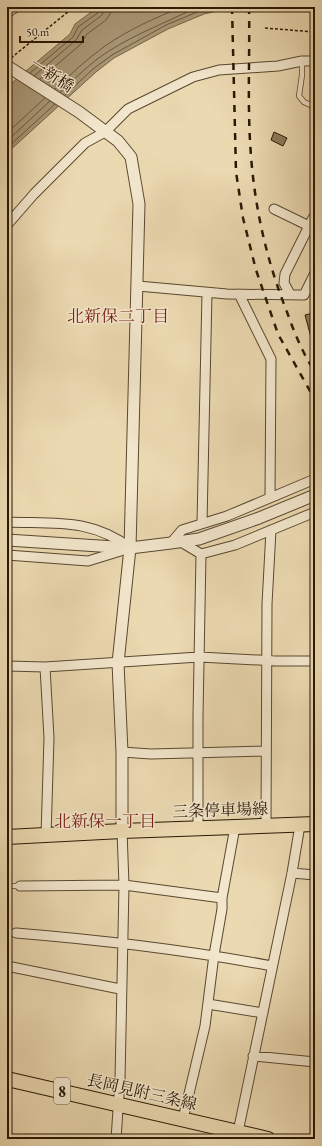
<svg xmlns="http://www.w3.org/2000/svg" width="322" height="1146" viewBox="0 0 322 1146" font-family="'EB Garamond','Noto Serif JP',serif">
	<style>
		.water { fill: #a99776; stroke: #766448 }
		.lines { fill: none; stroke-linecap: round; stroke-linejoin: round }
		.shore { stroke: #69583d; stroke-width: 1 }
		.building { fill: #8e7c5e; stroke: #291804 }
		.service-casing { stroke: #5a482f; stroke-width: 6 }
		.minor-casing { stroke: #5a482f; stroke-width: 11 }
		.tertiary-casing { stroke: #5a482f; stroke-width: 13 }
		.primary-casing { stroke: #291804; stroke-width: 16 }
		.path { stroke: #291804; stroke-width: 1.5; stroke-dasharray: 3 2; stroke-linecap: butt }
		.service { stroke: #f2e6cc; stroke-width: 4.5 }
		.minor { stroke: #f2e6cc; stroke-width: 9 }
		.tertiary { stroke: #f2e6cc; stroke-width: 11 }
		.primary { stroke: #ebd9b1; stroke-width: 14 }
		.rail { stroke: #291804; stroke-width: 2.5; stroke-dasharray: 7 7; stroke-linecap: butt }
		.labels { text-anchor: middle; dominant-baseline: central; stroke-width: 3; stroke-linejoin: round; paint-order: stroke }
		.shield { fill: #f2e6cc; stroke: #655640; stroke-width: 1 }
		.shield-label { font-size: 15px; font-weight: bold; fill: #291804 }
		.street-label { font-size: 16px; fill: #291804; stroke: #f2e6cc }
		.neighbourhood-label { font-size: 17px; fill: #7a1f14; stroke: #f2e6cc }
	</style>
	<rect width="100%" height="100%" fill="#ebd9b1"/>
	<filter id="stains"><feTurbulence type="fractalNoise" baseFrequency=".005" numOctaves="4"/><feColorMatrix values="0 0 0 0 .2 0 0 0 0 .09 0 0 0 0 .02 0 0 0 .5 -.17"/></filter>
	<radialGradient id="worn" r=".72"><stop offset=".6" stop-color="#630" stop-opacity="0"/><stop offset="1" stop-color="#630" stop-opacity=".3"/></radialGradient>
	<path class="water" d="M 98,7 L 234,7 L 204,14 L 168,29 L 114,58 L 96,72 L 7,153 L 7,87 L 70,34 L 75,24 Z"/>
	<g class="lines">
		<path class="shore" d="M 30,73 L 73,37 L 78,27 L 99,12 L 100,7
			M 34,76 L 76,40 L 82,30 L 102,15 L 105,7
			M 40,79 L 80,45 L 87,34 L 106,20 L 110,14 L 111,7
			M 55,89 C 71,74 87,59 105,46 C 128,30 156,17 183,7
			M 60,92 C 76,78 91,62 109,51 C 137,33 168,22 197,7
			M 65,95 L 93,69 L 112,55 L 166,25 L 202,10 L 215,7
			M 7,133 L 45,98
			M 7,141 L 50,101
			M 7,148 L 55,104"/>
	</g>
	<path class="building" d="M 274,132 L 287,138 L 283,146 L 271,140 Z
		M 313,313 L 315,321 L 315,344 L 313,345 L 305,315 Z"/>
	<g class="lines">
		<defs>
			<path id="service" d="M 302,61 L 302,75 L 299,96 L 304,102 L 315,107
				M 7,886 L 20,886
				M 7,931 L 16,933"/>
			<path id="minor" d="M 7,13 L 16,7
				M 274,209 L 309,226
				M 7,225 L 34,194 L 85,143 L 105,132 L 128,109 L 193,77 L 219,70 L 278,66 L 302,61 L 315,61
				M 138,286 L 227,294 L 304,295 L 315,273
				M 239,294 L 271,359 L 270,497
				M 290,294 L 284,283 L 285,274 L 313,218
				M 7,522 C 54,524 91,518 130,548
				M 202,523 L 207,293
				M 181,542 L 201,554 L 235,545 L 315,512
				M 171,543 L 182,530 L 227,516 L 315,479
				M 7,555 L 88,561 L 127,549
				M 7,666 L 45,667 L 199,657 L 276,661 L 315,661
				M 45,667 L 49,738 L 46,836
				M 122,752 L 151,754 L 265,751
				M 266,826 L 267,604 L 271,530
				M 198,828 L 198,716 L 201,554
				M 292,873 L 315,875
				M 20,886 L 124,885 L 222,898
				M 16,933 C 102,940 187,950 272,966
				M 7,966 L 120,989
				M 208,1004 L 263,1013
				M 253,1056 L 315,1062
				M 183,1119 L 205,1026 L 214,955 L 222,909 L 222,898 L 235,827
				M 238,1132 L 292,873 L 300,825
				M 116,1139 L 120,1080 L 124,885 L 122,831"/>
			<path id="tertiary" d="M 7,66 L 79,112 L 118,141 L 131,157 L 139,204 L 130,548 L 118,663 L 122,752 L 122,831
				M 7,540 L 130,548 L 171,543 L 199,539 L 259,518 L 315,495"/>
			<path id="primary" d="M 7,837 L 122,831 L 315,824
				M 7,1079 L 268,1139"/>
		</defs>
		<use href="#service" class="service-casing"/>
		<use href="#minor" class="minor-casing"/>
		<use href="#tertiary" class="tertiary-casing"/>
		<use href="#primary" class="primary-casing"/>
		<path class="path" d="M 265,28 L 315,32
			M 11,58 L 74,7"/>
		<use href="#service" class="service"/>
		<use href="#minor" class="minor"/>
		<use href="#tertiary" class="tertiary"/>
		<use href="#primary" class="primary"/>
		<path class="rail" d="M 232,7 L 236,172 L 243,218 L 256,270 L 278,334 L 315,400
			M 249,7 C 250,56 247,106 251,156 C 255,209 267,262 287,312 C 294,332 303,354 315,372"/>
	</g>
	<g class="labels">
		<rect class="shield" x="54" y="1078" width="16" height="26" rx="3"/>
		<g class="shield-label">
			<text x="62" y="1091">8</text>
		</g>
		<g class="street-label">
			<text transform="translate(52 75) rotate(33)">一新橋</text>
			<text transform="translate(220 810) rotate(-2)">三条停車場線</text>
			<text transform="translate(142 1092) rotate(13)">長岡見附三条線</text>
		</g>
		<g class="neighbourhood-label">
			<text x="118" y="316">北新保二丁目</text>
			<text x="105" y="821">北新保一丁目</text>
		</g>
	</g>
	<rect width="322" height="1146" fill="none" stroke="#ebd9b1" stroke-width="24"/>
	<rect x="8" y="8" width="306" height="1130" fill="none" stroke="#291804" stroke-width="2"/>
	<rect x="12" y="12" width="298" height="1122" fill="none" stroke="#291804"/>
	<path d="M20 36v6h63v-6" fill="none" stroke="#291804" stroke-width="2"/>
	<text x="26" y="36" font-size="12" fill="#291804" stroke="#f2e6cc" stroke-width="3" paint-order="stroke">50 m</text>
	<rect width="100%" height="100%" filter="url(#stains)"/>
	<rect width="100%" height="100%" fill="url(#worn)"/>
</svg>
